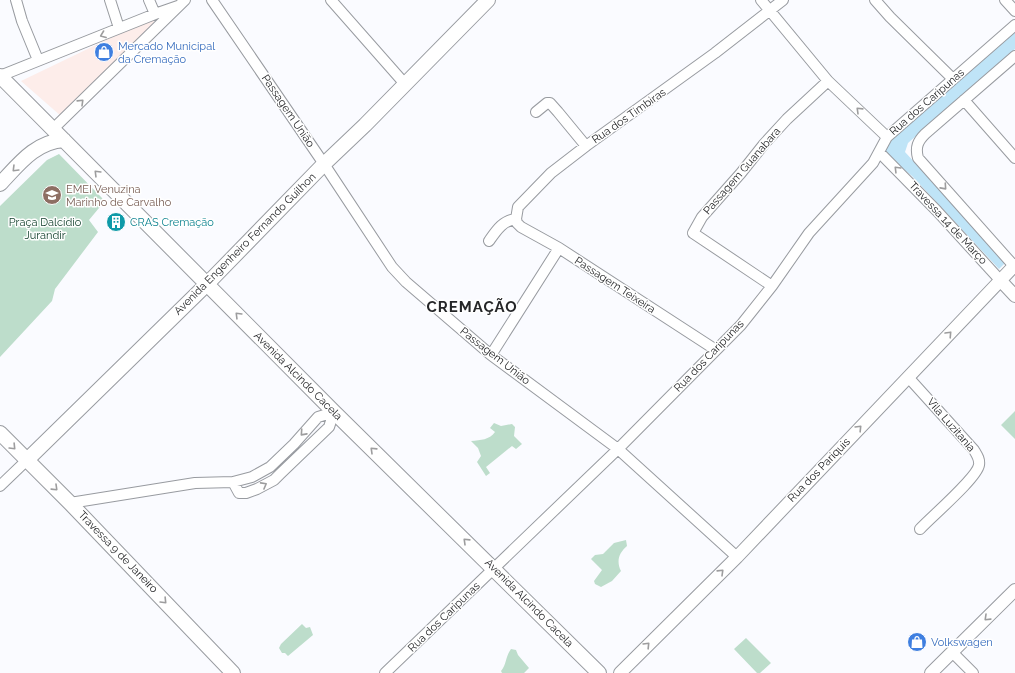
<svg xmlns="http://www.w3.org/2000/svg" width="1015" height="673" viewBox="0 0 1015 673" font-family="Raleway,sans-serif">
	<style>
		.commercial { fill: #fdedea }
		.green { fill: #bdddcb }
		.water { fill: #bfe4f7 }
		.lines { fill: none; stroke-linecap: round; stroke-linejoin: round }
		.minor-casing { stroke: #989ba0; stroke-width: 12 }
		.tertiary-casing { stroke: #989ba0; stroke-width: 14 }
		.secondary-casing { stroke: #989ba0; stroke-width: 16 }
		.minor { stroke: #fff; stroke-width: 10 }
		.tertiary { stroke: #fff; stroke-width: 12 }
		.secondary { stroke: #fff; stroke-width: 14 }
		.oneway { stroke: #9d9d9e }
		.labels { text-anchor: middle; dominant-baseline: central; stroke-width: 3; stroke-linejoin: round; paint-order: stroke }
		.shop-label { font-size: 11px; fill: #366cbe; stroke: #fff; text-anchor: start }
		.street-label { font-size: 11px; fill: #252628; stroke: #fff }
		.education-label { font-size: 11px; fill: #785e54; stroke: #fff; text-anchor: start }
		.park-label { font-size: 11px; fill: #0c3b27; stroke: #fff }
		.culture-label { font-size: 11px; fill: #0d838f; stroke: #fff; text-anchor: start }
		.district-label { font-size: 15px; font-weight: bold; letter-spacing: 1px; fill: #252628; stroke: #fff }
	</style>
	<rect width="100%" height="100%" fill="#fafbff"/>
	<path class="commercial" d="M 152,18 L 155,23 L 61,116 L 21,81 Z"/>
	<path class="green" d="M 59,154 L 102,198 L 104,202 L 89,220 L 98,232 L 55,289 L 52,301 L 0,357 L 0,206 L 47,160 Z
		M 1015,411 L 1015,439 L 1001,425 Z
		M 494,423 L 501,426 L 512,424 L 515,427 L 514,436 L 522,444 L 516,449 L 512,446 L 486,467 L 490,473 L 486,476 L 477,462 L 481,456 L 478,448 L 471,441 C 481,440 489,440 495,432 L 490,428 Z
		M 626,540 L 627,546 C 619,553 616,561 621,571 L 612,581 L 601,587 L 595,584 L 594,581 L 602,570 L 591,559 L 595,555 L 603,554 L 614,543 Z
		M 302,624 L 306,628 L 310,627 L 313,635 L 288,656 L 285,653 L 282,653 L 279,648 L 281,644 Z
		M 746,638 L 771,663 L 760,673 L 757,673 L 734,649 Z
		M 511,649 L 516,650 L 518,655 L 529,668 L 524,673 L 502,673 L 501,671 C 507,664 505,657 511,649 Z"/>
	<path class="water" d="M 1015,30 L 1015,49 L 908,143 L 905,152 L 1006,262 L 999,269 L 912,176 L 887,156 L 886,151 L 886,146 L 898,134 Z"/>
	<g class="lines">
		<defs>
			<path id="minor" d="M 16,0 L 22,21 L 38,60
				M 110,0 L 119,28
				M 149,0 L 155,14
				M 212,0 L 324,164 L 392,267 L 406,282 L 491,355 L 618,449 L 737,557
				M 331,0 L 405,84
				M 761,0 L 828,81 L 887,137
				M 875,0 L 890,17 L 953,79
				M 1005,0 L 1015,11
				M 0,76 L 155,14 L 178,6
				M 964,100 L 1015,158
				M 536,112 L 547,103 L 550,103 L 558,112 L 586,146
				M 53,129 L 185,0
				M 879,152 L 937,211 L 1000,280
				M 516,219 L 517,223 L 521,227 L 559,248 L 716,350
				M 489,241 C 496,231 503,220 516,219 L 518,207 L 551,173 L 586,146 L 715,53 L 783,0
				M 1014,266 L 918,158 C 915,147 918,141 925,134 L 1015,56
				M 772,286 L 693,233 L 702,217 L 741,173 L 764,144 L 787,119 L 828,81
				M 491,355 L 559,248
				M 908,377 L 974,450 C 977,455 980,459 979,465 C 977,478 931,517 920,529
				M 233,482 L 239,493 L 246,493 L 257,489 L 274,480 L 280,474 L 329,427 L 334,412
				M 0,486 L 27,460
				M 70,503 L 195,483 L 233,482 L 252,477 L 270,467 L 294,444 L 318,417 L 334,412
				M 952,652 L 973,673
				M 385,673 L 618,449 L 741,325 L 772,286 L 809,233 L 873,163 L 887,137 L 1015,25"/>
			<path id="tertiary" d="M 1000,280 L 1015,296
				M 620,673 L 737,557 L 1015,265
				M 931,673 L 1015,590"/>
			<path id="secondary" d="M 0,76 L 334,412 L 599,673
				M 0,184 C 19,164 35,142 64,140
				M 0,433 L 70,503 L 233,673
				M 27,460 L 207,284 L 324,164 L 365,125 L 488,0"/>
		</defs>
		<use href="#minor" class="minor-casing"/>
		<use href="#tertiary" class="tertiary-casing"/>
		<use href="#secondary" class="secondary-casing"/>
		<use href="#minor" class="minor"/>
		<use href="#tertiary" class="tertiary"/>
		<use href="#secondary" class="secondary"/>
	</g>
	<defs><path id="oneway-chevron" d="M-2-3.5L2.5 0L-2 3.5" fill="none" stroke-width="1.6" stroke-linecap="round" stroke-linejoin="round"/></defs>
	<g class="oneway">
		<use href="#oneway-chevron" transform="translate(103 35) rotate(159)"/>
		<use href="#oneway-chevron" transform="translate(81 102) rotate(-44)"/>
		<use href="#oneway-chevron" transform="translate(859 110) rotate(-136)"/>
		<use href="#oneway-chevron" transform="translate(15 169) rotate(135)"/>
		<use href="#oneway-chevron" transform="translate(897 169) rotate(-135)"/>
		<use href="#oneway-chevron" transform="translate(97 173) rotate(-135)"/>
		<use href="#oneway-chevron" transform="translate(944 187) rotate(48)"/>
		<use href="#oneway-chevron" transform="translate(238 315) rotate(-135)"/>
		<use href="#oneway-chevron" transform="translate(949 334) rotate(-47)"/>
		<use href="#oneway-chevron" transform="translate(859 428) rotate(-46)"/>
		<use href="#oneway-chevron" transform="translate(303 433) rotate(132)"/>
		<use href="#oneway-chevron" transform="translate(13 447) rotate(46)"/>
		<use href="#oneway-chevron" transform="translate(373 450) rotate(-136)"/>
		<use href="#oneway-chevron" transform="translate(264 485) rotate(-29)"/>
		<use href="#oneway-chevron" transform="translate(55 488) rotate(44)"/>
		<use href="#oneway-chevron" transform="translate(466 541) rotate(-136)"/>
		<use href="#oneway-chevron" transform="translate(721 572) rotate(-44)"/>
		<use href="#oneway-chevron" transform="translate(164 601) rotate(46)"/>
		<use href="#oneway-chevron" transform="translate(987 618) rotate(136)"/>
		<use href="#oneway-chevron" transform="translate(647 645) rotate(-46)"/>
	</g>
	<defs>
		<symbol id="shop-disc" viewBox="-11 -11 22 22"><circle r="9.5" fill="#3f7fe0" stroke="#fff"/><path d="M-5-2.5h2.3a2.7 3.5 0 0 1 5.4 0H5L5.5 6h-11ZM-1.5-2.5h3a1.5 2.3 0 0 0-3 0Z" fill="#fff"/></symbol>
		<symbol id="school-disc" viewBox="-11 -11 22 22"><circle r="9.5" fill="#8d6e63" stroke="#fff"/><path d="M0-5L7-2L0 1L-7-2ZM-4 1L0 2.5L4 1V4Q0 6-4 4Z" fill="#fff"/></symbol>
		<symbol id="building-disc" viewBox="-11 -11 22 22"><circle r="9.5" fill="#0f9aa8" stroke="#fff"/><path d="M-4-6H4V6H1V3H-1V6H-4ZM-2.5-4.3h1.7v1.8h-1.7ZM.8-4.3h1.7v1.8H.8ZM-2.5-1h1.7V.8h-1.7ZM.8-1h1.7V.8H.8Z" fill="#fff"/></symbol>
	</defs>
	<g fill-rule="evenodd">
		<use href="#shop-disc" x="93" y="41" width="22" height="22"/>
		<use href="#school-disc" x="41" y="184" width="22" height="22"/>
		<use href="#building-disc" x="105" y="211" width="22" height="22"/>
		<use href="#shop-disc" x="906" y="631" width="22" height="22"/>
	</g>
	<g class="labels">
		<g class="shop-label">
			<text x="118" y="46">Mercado Municipal<tspan x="118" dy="13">da Cremação</tspan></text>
			<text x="931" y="642">Volkswagen</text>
		</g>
		<g class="street-label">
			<text transform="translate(927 102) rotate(-41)">Rua dos Caripunas</text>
			<text transform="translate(288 111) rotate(56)">Passagem União</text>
			<text transform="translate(629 116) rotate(-35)">Rua dos Timbiras</text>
			<text transform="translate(742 171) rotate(-49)">Passagem Guanabara</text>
			<text transform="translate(948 223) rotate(47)">Travessa 14 de Março</text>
			<text transform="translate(245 244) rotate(-45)">Avenida Engenheiro Fernando Guilhon</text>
			<text transform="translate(615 285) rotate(33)">Passagem Teixeira</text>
			<text transform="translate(495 356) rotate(38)">Passagem União</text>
			<text transform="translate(709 356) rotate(-46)">Rua dos Caripunas</text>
			<text transform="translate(298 376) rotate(45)">Avenida Alcindo Cacela</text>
			<text transform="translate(951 425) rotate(49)">Vila Luzitania</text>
			<text transform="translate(819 470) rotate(-46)">Rua dos Pariquis</text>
			<text transform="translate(118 552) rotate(46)">Travessa 9 de Janeiro</text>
			<text transform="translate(529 603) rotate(45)">Avenida Alcindo Cacela</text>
			<text transform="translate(444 617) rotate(-44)">Rua dos Caripunas</text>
		</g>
		<g class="education-label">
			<text x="66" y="189">EMEI Venuzina<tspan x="66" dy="13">Marinho de Carvalho</tspan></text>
		</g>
		<g class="park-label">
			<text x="45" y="222">Praça Dalcídio<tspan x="45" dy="13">Jurandir</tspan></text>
		</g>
		<g class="culture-label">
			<text x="130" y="222">CRAS Cremação</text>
		</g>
		<g class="district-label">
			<text x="472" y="307">CREMAÇÃO</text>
		</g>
	</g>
</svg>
